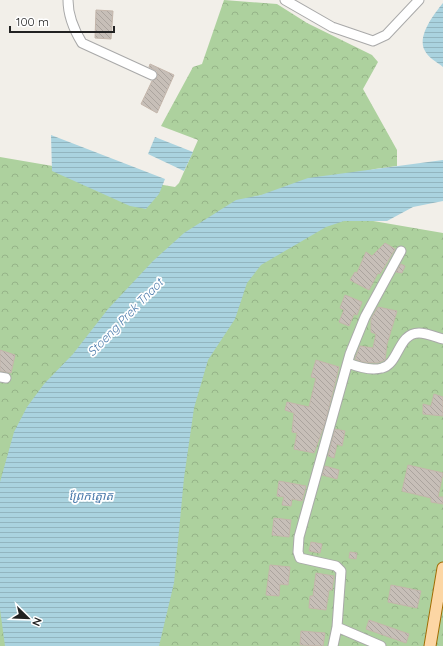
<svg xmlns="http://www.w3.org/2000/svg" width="443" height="646" viewBox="0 0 443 646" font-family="Quicksand,'Noto Sans Khmer',sans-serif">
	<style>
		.forest { fill: url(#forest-crowns) }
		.water { fill: url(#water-rules) }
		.building { fill: url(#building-back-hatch); stroke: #c4b6ab }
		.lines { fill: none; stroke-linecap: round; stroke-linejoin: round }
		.minor-casing { stroke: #a9a9a9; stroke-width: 11 }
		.major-casing { stroke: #a06b00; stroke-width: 13 }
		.minor { stroke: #fff; stroke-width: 9 }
		.major { stroke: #fcd6a4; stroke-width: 11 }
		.labels { text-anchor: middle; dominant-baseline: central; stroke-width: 3.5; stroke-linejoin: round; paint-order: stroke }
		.water-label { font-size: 12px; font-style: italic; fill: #4a7aab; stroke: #fff }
	</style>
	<defs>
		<pattern id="forest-crowns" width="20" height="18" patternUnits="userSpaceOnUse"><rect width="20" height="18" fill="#add19e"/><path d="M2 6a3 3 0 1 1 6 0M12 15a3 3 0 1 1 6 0" fill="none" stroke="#95b388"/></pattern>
		<pattern id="water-rules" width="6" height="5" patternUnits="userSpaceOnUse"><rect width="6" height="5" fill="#aad3df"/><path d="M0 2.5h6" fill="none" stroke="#92b5bf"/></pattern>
		<pattern id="building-back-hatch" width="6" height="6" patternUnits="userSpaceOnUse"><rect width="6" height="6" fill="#c7bfb8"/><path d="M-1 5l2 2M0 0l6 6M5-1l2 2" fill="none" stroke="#aba49e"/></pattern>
	</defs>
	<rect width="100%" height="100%" fill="#f2efe9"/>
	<path class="forest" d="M 224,0 L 277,4 L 307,23 L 372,55 L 378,62 L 363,89 L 397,150 L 397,166 L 375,169 L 245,199 L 443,233 L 443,646 L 0,646 L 0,157 L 175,187 L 179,183 L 198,140 L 161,126 L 193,67 L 202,64 Z"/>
	<path class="water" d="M 443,3 L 443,67 C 437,62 427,57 424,49 C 418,35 434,14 443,3 Z
		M 51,135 L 165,179 L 159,194 L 146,209 L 130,206 L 52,171 Z
		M 155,137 L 193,152 L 184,171 L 148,154 Z
		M 443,160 L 443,201 L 413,207 L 387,221 L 344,221 L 326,227 L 261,265 L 247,283 L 235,319 L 208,360 L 194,408 L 184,478 L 174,583 L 159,646 L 5,646 L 0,609 L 0,482 L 14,432 L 27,407 L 44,384 L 73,354 L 108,309 L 153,261 L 184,233 L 236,200 L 261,195 L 308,178 Z"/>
	<path class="building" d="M 96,10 L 113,11 L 111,39 L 95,38 Z
		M 150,64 L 174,75 L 157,113 L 141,104 L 152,81 L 158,77 L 157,71 L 149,67 Z
		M 385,243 L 395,249 L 380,274 L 378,273 L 369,290 L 350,280 L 355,272 L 357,273 L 366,252 L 372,256 Z
		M 401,264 L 405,266 L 402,273 L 396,272 Z
		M 345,295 L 362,302 L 357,315 L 354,314 L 349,326 L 339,322 L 344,310 L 340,308 Z
		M 378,307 L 397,311 L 387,344 L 385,360 L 377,363 L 363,362 L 355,359 L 360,346 L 373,348 L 376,334 L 371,332 L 371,319 Z
		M 0,350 L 15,355 L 11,373 L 0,371 Z
		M 316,360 L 339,367 L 325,423 L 314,453 L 294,449 L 297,433 L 292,432 L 294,413 L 285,410 L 287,402 L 309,407 L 316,378 L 311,377 Z
		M 434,394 L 443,397 L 443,416 L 423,414 L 423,404 L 431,406 Z
		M 335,429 L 345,431 L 342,446 L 337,444 L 334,458 L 328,456 Z
		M 408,465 L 443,473 L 438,497 L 443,497 L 443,504 L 431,502 L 431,498 L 402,491 Z
		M 325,466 L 339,470 L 337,479 L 322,475 Z
		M 279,481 L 306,486 L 302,501 L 292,499 L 291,506 L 282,505 L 284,497 L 277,496 Z
		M 274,518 L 291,520 L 289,537 L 272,535 Z
		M 311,542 L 322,544 L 320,553 L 309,551 Z
		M 350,552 L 357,553 L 356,559 L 349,558 Z
		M 270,565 L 290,567 L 288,585 L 280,584 L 279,596 L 266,595 Z
		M 316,573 L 334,576 L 332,590 L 329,590 L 326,610 L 309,608 L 310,596 L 313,596 Z
		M 391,585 L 421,591 L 417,608 L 388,602 Z
		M 369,620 L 409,634 L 406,643 L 366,629 Z
		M 301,631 L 325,633 L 323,646 L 300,645 Z"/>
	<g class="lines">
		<defs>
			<path id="minor" d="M 68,0 C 68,16 74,30 82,43 L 152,75
				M 285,0 L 332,27 L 373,41 L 386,35 L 419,0
				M 348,363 C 358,367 371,371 382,368 C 399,364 398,333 419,333 C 426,333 436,337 443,339
				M 0,377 L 6,378
				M 337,627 L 381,646
				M 333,646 L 337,627 L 341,571 L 336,566 L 300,558 L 298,552 L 299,537 L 350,354 L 365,317 L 401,251"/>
			<path id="major" d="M 430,646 L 443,568"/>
		</defs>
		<use href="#minor" class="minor-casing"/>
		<use href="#major" class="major-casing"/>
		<use href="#minor" class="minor"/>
		<use href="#major" class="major"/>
	</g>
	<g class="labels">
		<g class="water-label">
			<text transform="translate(125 317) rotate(-46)">Stoeng Prek Tnaot</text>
			<text x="91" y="495">ព្រែកត្នោត</text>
		</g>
	</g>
	<g transform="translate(28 618) rotate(113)" stroke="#ffffff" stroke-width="3" paint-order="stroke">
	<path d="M0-3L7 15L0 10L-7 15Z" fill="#222222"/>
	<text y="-6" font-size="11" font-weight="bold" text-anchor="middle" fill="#222222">N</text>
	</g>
	<path d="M10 26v6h104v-6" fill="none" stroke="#222222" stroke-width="2"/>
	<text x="16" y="26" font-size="12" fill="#222222" stroke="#ffffff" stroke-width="3" paint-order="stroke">100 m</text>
</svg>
